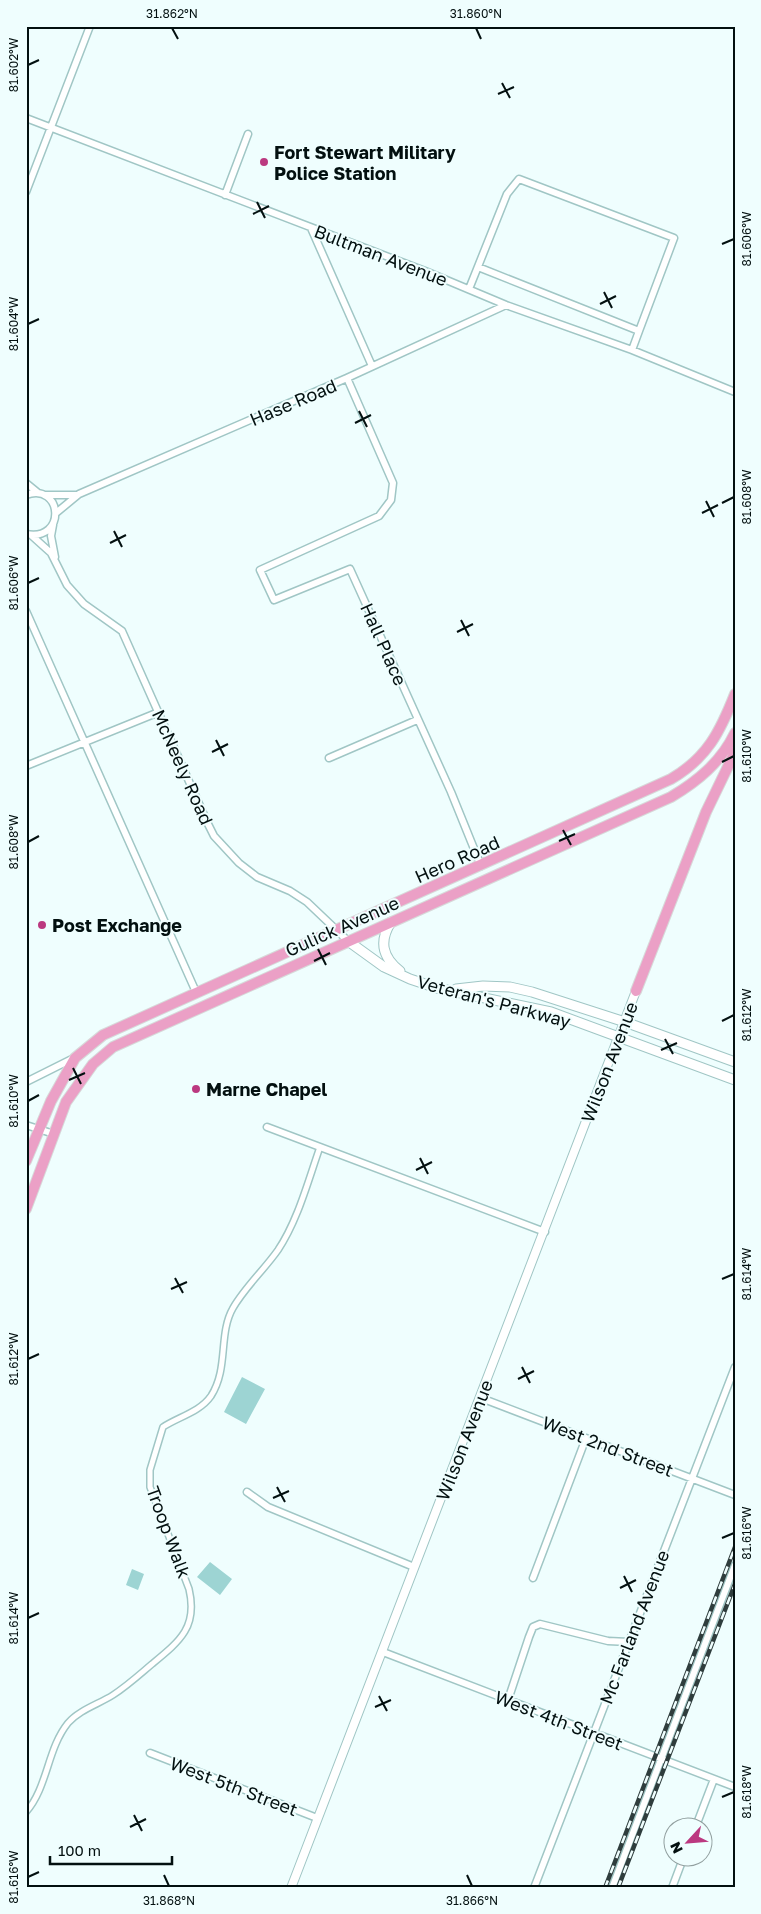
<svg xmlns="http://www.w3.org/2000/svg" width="761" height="1914" viewBox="0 0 761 1914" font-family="'Golos Text',sans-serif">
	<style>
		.green { fill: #9dd4d3 }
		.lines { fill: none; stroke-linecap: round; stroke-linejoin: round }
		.pedestrian-casing { stroke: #a0c6c5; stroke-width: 8 }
		.minor-casing { stroke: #a0c6c5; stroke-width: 9 }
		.tertiary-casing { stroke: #a0c6c5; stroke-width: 10 }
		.secondary-casing { stroke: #a0c6c5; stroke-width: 11 }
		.primary-casing { stroke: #d7d9d9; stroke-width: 12 }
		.pedestrian { stroke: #fff; stroke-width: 5 }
		.minor { stroke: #fff; stroke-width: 6 }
		.tertiary { stroke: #fff; stroke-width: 8 }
		.secondary { stroke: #fff; stroke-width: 9 }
		.primary { stroke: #eba0c6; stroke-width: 10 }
		.rail-casing { stroke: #2f3d3d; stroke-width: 4.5 }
		.rail { stroke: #effefe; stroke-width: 2.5; stroke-dasharray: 8; stroke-linecap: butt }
		.ticks { fill: none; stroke: #031010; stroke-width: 2 }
		.poi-dot { fill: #bb3980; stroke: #effefe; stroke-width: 2 }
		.labels { text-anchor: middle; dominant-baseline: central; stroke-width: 4; stroke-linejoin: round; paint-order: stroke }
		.poi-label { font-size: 18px; font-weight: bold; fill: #031010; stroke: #effefe; text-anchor: start }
		.street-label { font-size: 18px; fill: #031010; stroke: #effefe }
		.neatline { fill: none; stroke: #031010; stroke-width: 2 }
		.ticks-label { font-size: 12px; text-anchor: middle; fill: #031010 }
	</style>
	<rect width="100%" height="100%" fill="#effefe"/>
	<path class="green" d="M 242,1377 L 265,1389 L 246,1424 L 224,1412 Z
		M 210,1562 L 232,1579 L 220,1595 L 197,1577 Z
		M 132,1569 L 144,1574 L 138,1590 L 126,1585 Z"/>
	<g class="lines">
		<defs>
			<path id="pedestrian" d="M 26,1812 C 48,1787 47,1749 68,1723 C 79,1710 99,1704 113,1695 C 127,1686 139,1675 152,1664 C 180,1641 198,1627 189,1589 L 150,1487 L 150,1470 L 163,1427 C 178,1417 200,1412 211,1396 C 229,1368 218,1334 233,1308 C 245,1287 264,1270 278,1250 C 298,1220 308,1181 320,1147"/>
			<path id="minor" d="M 26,118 L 425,271 L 506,305 L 632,350 L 735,392
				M 26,192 L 90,26
				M 225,195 L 248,134
				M 311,228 L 372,366
				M 478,267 L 639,331 L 632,350
				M 469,289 L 507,194 L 519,179 L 674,238 L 639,331
				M 347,378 L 393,483 L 391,500 L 379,516 L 260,570 L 274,600 L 350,569 L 451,792 L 481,866
				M 26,483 L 37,492
				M 26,495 C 63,482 67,542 26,534
				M 45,495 L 77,495
				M 56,513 L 79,494 L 347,378 L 506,305
				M 53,525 L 51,536 L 55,557
				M 31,535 L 51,553 L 67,585 L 84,604 L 122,631 L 208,824 L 214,836 L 239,863 L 257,877 L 290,891 L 307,902 L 348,941
				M 26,611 L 196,992
				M 329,758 L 417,720
				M 26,766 L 159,712
				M 26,1082 L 74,1058
				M 26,1125 L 54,1134
				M 267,1127 L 545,1232
				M 481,1398 L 735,1495
				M 247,1492 L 268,1507 L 414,1567
				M 533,1578 L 586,1438
				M 383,1652 L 735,1787
				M 508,1700 L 529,1637 L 533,1627 L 540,1624 L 608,1641 L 629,1642
				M 150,1753 L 317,1818
				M 696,1826 L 714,1779
				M 534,1888 L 735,1367
				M 612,1888 L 735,1565
				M 672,1888 L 684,1856"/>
			<path id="tertiary" d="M 291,1888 L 636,991"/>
			<path id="secondary" d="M 391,922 C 379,941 382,957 400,971
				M 348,941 L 384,967 L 410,979 L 437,988 L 551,1012 L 735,1080
				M 456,989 L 483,986 L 510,987 L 532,992 L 625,1022 L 735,1062"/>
			<path id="primary" d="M 636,991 L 706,812 L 735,752
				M 26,1161 L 51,1101 L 75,1058 L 103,1035 L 671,779 C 707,758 720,732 735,694
				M 26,1209 L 66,1102 L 93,1064 L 113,1047 L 671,797 C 698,781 721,762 735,733"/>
		</defs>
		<use href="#pedestrian" class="pedestrian-casing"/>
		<use href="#minor" class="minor-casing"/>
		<use href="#tertiary" class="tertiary-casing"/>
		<use href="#secondary" class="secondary-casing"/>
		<use href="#primary" class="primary-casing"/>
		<use href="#pedestrian" class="pedestrian"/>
		<use href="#minor" class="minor"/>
		<use href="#tertiary" class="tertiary"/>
		<use href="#secondary" class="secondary"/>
		<use href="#primary" class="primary"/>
		<defs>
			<path id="rail" d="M 605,1888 L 735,1547
				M 618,1888 L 735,1584"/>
		</defs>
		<use href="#rail" class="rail-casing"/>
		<use href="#rail" class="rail"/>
	</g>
	<path class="ticks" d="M 172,28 L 178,39M 476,28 L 481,39M 28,65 L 39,60M 502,83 L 510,98M 498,94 L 514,87M 257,202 L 265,218M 253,214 L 269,206M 722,244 L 734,239M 604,292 L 612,308M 600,304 L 616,296M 28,324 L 39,319M 359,411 L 367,427M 355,423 L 371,415M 706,501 L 714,517M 722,503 L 734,497M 702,513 L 718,505M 114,531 L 122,547M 110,543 L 126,535M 28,583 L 39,578M 461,620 L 469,636M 457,632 L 473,624M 216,740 L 224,756M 212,752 L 228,744M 722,762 L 734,756M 563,830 L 571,845M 559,841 L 575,834M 28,842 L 39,836M 318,949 L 326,965M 314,961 L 330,953M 722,1021 L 734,1015M 665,1039 L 673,1054M 661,1050 L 677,1043M 73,1068 L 81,1084M 69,1080 L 85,1073M 28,1101 L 39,1095M 420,1158 L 428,1174M 416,1170 L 432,1162M 175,1278 L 183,1293M 722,1279 L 734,1274M 171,1289 L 187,1282M 28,1359 L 39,1354M 522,1367 L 530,1383M 518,1379 L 534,1371M 277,1487 L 285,1502M 273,1498 L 289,1491M 722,1538 L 734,1533M 624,1576 L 632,1592M 620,1588 L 636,1580M 28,1618 L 39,1613M 379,1696 L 387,1711M 375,1707 L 391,1700M 722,1797 L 734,1792M 134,1815 L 142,1831M 130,1827 L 146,1819M 164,1875 L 169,1886M 467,1875 L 472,1886M 28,1877 L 39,1872"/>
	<g class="poi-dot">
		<circle cx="264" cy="162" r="5"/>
		<circle cx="42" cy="925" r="5"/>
		<circle cx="196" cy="1089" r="5"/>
	</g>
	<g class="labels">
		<g class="poi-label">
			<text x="274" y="152">Fort Stewart Military<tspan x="274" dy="21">Police Station</tspan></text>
			<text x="52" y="925">Post Exchange</text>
			<text x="206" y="1089">Marne Chapel</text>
		</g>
		<g class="street-label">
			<text transform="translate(381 255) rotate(21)">Bultman Avenue</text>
			<text transform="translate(293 402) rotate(-23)">Hase Road</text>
			<text transform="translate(384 644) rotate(66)">Hall Place</text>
			<text transform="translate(183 767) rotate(66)">McNeely Road</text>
			<text transform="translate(457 859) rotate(-24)">Hero Road</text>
			<text transform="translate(342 926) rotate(-24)">Gulick Avenue</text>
			<text transform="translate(494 1001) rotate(15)">Veteran's Parkway</text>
			<text transform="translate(609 1062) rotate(-69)">Wilson Avenue</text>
			<text transform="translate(464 1440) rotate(-69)">Wilson Avenue</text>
			<text transform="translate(608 1446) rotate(21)">West 2nd Street</text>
			<text transform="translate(169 1532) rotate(70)">Troop Walk</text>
			<text transform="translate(634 1627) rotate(-69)">Mc Farland Avenue</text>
			<text transform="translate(559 1720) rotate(21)">West 4th Street</text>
			<text transform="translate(234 1786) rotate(21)">West 5th Street</text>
		</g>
	</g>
	<rect width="761" height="1914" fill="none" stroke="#effefe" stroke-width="55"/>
	<g transform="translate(688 1842) rotate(244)"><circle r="24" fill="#effefe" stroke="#919f9f"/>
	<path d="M0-4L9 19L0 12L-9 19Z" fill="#bb3980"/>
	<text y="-8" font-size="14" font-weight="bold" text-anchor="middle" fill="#031010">N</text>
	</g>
	<path d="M50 1856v8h122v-8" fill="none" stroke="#031010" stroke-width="2.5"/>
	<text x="58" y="1856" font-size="15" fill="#031010" stroke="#effefe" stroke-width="4" paint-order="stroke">100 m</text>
	<rect x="28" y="28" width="706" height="1858" class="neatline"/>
	<g class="ticks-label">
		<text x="172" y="18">31.862°N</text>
		<text x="476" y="18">31.860°N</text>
		<text transform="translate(14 65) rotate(-90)" y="4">81.602°W</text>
		<text transform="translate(747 239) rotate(-90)" y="4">81.606°W</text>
		<text transform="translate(14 324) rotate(-90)" y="4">81.604°W</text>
		<text transform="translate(747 497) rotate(-90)" y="4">81.608°W</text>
		<text transform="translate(14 583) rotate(-90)" y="4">81.606°W</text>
		<text transform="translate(747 756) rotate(-90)" y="4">81.610°W</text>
		<text transform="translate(14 842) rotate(-90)" y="4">81.608°W</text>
		<text transform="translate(747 1015) rotate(-90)" y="4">81.612°W</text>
		<text transform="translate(14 1101) rotate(-90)" y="4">81.610°W</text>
		<text transform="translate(747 1274) rotate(-90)" y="4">81.614°W</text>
		<text transform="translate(14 1359) rotate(-90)" y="4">81.612°W</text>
		<text transform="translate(747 1533) rotate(-90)" y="4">81.616°W</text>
		<text transform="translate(14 1618) rotate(-90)" y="4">81.614°W</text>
		<text transform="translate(747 1792) rotate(-90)" y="4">81.618°W</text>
		<text transform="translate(14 1877) rotate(-90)" y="4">81.616°W</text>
		<text x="169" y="1905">31.868°N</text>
		<text x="472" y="1905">31.866°N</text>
	</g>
</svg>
